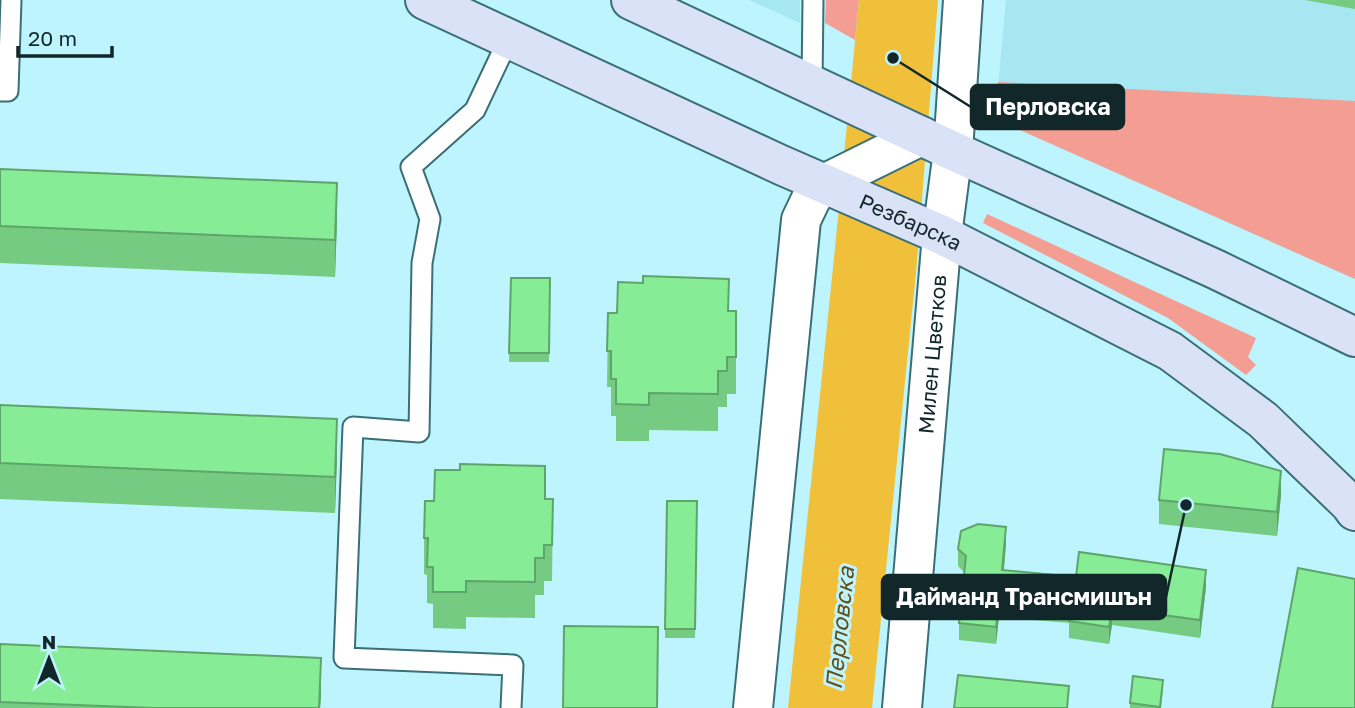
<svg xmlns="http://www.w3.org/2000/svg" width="1355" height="708" viewBox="0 0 1355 708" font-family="'Golos Text',sans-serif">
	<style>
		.built { fill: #a6e7f1 }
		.green { fill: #f49e93 }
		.water { fill: #f0c03b }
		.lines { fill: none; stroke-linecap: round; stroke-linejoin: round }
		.lane-casing { stroke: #3b6f77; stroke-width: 23 }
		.street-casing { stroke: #3b6f77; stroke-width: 42 }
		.secondary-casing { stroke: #3b6f77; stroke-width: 42 }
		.lane { stroke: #fff; stroke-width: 19 }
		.street { stroke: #fff; stroke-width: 38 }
		.secondary { stroke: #dae2f8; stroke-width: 38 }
		.wall { fill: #74cb81 }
		.shaded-wall { fill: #5ea569 }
		.building { fill: #87ec96; stroke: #5ea569; stroke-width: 2 }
		.labels { text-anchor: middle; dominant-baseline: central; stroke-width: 6; stroke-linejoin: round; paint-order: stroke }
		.street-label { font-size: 21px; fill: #11272a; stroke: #bdf4fd }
		.water-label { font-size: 23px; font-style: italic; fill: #634f1c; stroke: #bdf4fd }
		.leader { fill: none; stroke: #11272a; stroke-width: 2.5 }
		.callout-dot { fill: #11272a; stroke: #bdf4fd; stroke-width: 2.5 }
		.callout { fill: #11272a; stroke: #11272a; stroke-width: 2.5 }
		.callout-label { font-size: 23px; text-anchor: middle; font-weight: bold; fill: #fff }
	</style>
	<rect width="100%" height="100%" fill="#bdf4fd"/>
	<path class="built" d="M 749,0 L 800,0 L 800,23 Z
		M 1006,0 L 1355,0 L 1355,279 L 995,119 Z"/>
	<path class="green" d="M 826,0 L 859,0 L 855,40 L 825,23 Z
		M 998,82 L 1355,101 L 1355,279 L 995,119 Z
		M 987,214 L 1256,338 L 1248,357 L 1256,365 L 1246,375 L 1168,318 L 983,223 Z"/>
	<path class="water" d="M 859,0 L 938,0 L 916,273 L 872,708 L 788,708 L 836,238 Z"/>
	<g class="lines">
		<defs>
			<path id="lane" d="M 509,38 L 475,110 L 411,167 L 430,219 L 422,263 L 419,432 L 353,427 L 344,658 L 513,665 L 511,708
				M 812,85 L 813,0
				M 0,91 L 8,91 L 11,0"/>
			<g id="street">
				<path d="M 753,708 L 801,220 L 812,197 L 824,184 L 921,136"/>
				<path id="s1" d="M 902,708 L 942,235 L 953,151 L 963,0"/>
			</g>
			<g id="secondary">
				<path id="s2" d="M 425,0 L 781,165 L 942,235 L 1170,351 L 1263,420 L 1350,504 L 1355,511"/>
				<path d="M 631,0 L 953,151 L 1215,269 L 1355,337"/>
			</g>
		</defs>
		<use href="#lane" class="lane-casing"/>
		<use href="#street" class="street-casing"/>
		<use href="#secondary" class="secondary-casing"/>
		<use href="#lane" class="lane"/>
		<use href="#street" class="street"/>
		<use href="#secondary" class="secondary"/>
	</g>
	<path class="wall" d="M 1305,0 L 1355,0 L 1355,9 Z
		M 0,169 L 337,220 L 335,277 L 0,263 Z
		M 511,278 L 550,278 L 549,362 L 509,362 Z
		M 736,311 L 736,394 L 727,394 L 727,407 L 718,407 L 718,431 L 649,430 L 649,441 L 616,441 L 616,416 L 611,416 L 611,387 L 607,387 L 608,313 Z
		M 0,405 L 337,456 L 335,513 L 0,499 Z
		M 1281,495 L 1277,536 L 1159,524 L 1159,500 Z
		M 545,499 L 553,499 L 552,581 L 544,581 L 544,595 L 535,595 L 535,618 L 466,617 L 466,629 L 433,628 L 433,604 L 427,603 L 427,575 L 424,574 L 424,538 Z
		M 667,501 L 697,501 L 695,638 L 665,638 Z
		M 1006,544 L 1004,570 L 1206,587 L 1200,638 L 1112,625 L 1109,644 L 1069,638 L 1069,623 L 999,617 L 996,644 L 959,640 L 959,623 L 964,572 L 958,566 L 958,549 Z
		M 0,644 L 321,695 L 320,708 L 0,708 Z
		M 1163,689 L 1161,708 L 1130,708 L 1130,703 Z"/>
	<path class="shaded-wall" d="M 337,183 L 337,220 L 335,277 L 335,240 Z
		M 337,419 L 337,456 L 335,513 L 335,477 Z
		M 1281,471 L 1281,495 L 1277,536 L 1277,512 Z
		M 1006,527 L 1006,544 L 1002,588 L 1002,570 Z
		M 1206,570 L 1206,587 L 1200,638 L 1200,620 Z
		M 999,600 L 999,617 L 996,644 L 996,627 Z
		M 1112,608 L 1112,625 L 1109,644 L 1109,627 Z
		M 321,658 L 321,695 L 320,708 L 319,708 Z"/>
	<path class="building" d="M 0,169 L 337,183 L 335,240 L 0,226 Z
		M 643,276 L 729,279 L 728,311 L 736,311 L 736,357 L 727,357 L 727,371 L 718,371 L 718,394 L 649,393 L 649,405 L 616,404 L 616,379 L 611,379 L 611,351 L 607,351 L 608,313 L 617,313 L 618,282 L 643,283 Z
		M 511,278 L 550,278 L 549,353 L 509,353 Z
		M 0,405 L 337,419 L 335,477 L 0,463 Z
		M 1164,449 L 1220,454 L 1281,471 L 1277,512 L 1159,500 Z
		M 460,464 L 545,466 L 545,499 L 553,499 L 552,545 L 544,545 L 544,558 L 535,558 L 535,582 L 466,581 L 466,592 L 433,592 L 433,567 L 427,567 L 428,538 L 424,538 L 425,501 L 434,501 L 435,470 L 460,470 Z
		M 667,501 L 697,501 L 695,629 L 665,629 Z
		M 978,524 L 1006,527 L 1002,570 L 1076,577 L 1079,552 L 1206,570 L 1200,620 L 1112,608 L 1109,627 L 1069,621 L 1071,606 L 999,600 L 996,627 L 959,623 L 966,556 L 958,549 L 961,531 Z
		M 1298,568 L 1355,579 L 1355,708 L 1272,708 Z
		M 564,626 L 658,627 L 657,708 L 563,708 Z
		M 0,644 L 321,658 L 319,708 L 154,708 L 0,702 Z
		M 958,675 L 1069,686 L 1067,708 L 954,708 Z
		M 1133,676 L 1163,680 L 1160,707 L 1130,703 Z"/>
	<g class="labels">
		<g class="street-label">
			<text stroke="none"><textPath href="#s2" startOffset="534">Резбарска</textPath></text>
			<text stroke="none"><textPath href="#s1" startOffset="355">Милен Цветков</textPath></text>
		</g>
		<g class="water-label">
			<text transform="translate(839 628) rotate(-84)">Перловска</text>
		</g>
	</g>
	<path class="leader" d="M893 58L971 107M1186 505L1166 597"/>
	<g class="callout-dot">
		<circle cx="893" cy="58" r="7"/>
		<circle cx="1186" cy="505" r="7"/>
	</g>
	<g class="callout">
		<rect x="971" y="85" width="153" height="44" rx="7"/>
		<rect x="882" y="575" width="284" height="44" rx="7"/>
	</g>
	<g class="callout-label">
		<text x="1048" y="115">Перловска</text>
		<text x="1024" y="605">Дайманд Трансмишън</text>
	</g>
	<g transform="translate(49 659)" stroke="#bdf4fd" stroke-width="5" paint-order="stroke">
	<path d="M0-5L12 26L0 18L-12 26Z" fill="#11272a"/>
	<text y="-10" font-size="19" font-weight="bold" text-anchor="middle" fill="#11272a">N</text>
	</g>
	<path d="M18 46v10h94v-10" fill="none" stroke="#11272a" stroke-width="3.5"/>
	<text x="28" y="46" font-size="21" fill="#11272a" stroke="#bdf4fd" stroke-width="5" paint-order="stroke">20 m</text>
</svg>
